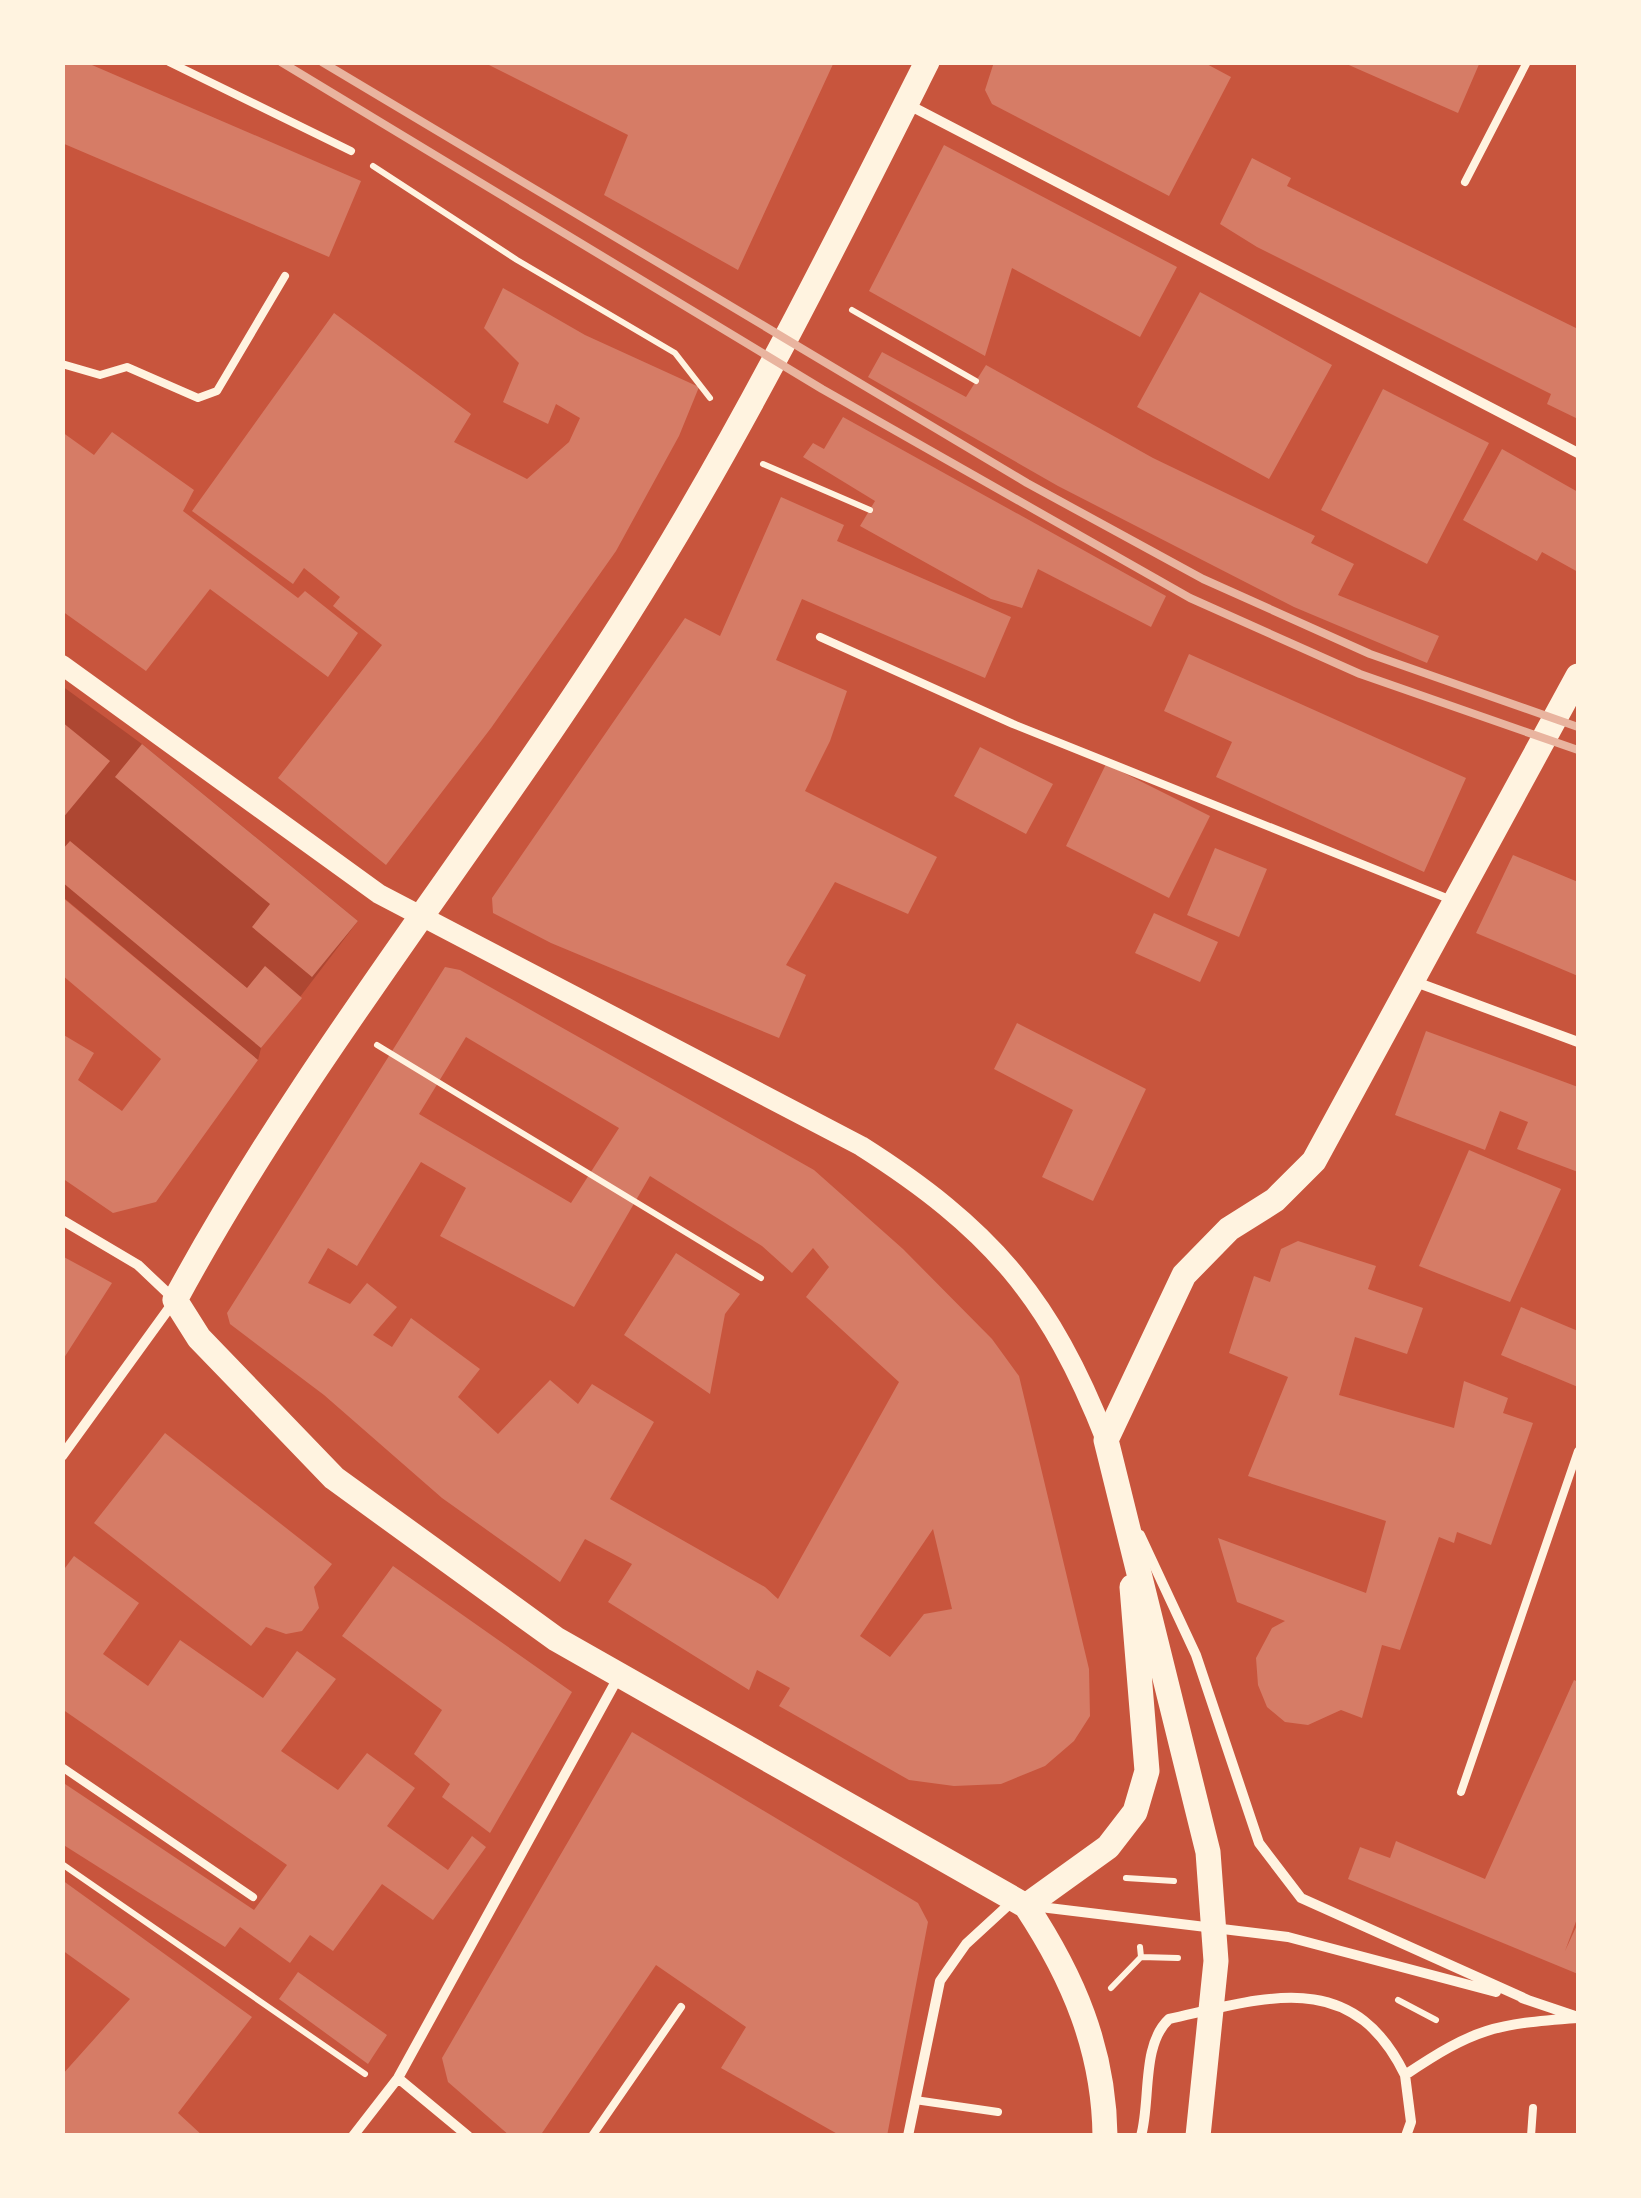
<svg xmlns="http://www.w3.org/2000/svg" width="1641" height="2198" viewBox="0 0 1641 2198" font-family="'Fira Sans',sans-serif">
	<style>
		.green { fill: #ae4732 }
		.building { fill: #d67c66; fill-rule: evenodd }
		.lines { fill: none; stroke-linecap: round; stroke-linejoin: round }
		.path { stroke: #fff3e0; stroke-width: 6 }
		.service { stroke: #fff3e0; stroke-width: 8 }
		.minor { stroke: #fff3e0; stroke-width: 10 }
		.secondary { stroke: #fff3e0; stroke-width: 20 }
		.primary { stroke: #fff3e0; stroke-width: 25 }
		.rail { stroke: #e9b49f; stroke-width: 8 }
	</style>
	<rect width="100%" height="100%" fill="#c8553d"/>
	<path class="green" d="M 62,686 L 142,744 L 358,921 L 261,1048 L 258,1060 L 63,897 Z"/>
	<path class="building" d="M 64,62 L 85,62 L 361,181 L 329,257 L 62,143 Z
		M 483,62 L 834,62 L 738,270 L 604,195 L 628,135 Z
		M 994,62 L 1203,62 L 1231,77 L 1169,196 L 992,104 L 985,90 Z
		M 1342,62 L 1480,62 L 1458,113 Z
		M 944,145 L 1177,267 L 1140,337 L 1012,268 L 985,356 L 869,291 Z
		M 1252,158 L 1291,178 L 1287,186 L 1578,329 L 1578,419 L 1547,404 L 1551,394 L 1257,247 L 1220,224 Z
		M 503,288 L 585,335 L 699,387 L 679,436 L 616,551 L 491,728 L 386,865 L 278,778 L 382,645 L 333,606 L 340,597 L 304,568 L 293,584 L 192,511 L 334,313 L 471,414 L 454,442 L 527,479 L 569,442 L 580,418 L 556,404 L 548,424 L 503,402 L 519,363 L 484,328 Z
		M 1200,292 L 1332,365 L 1269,479 L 1137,407 Z
		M 882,352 L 966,397 L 986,365 L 1153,458 L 1315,536 L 1311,543 L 1354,564 L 1338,595 L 1439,636 L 1427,663 L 1294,607 L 1058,486 L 868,377 Z
		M 1383,389 L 1489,443 L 1427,564 L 1321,510 Z
		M 843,417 L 1166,596 L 1151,627 L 1038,569 L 1022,608 L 991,599 L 860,526 L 875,501 L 803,457 L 813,443 L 824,449 Z
		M 62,432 L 94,455 L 112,432 L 194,490 L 183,511 L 298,598 L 305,591 L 358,633 L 328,677 L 210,589 L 146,671 L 62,611 Z
		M 1502,449 L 1578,492 L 1578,572 L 1542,552 L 1537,561 L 1463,520 Z
		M 781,497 L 844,525 L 837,541 L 1011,617 L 985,678 L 802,599 L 776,660 L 847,691 L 830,741 L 805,791 L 937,857 L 908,914 L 835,882 L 786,965 L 806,975 L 779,1038 L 551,943 L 493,913 L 492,898 L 685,618 L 720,636 Z
		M 1189,654 L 1466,778 L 1424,872 L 1216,777 L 1232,742 L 1164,711 Z
		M 62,722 L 110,761 L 62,819 Z
		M 142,744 L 358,921 L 312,977 L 252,927 L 270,904 L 115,777 Z
		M 980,747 L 1053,784 L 1026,834 L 954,796 Z
		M 1106,764 L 1210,816 L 1169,898 L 1066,846 Z
		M 70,841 L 247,988 L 265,966 L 302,998 L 261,1048 L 62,882 L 62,850 Z
		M 1215,848 L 1267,869 L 1239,937 L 1187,915 Z
		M 1513,855 L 1578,882 L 1578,976 L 1476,933 Z
		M 62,897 L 258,1060 L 156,1202 L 113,1213 L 62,1178 L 62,1034 L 94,1053 L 78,1080 L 122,1111 L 161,1059 L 62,975 Z
		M 1154,913 L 1218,942 L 1200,982 L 1135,953 Z
		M 445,967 L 460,970 L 814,1170 L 903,1249 L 992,1339 L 1019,1376 L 1089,1669 L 1090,1716 L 1074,1741 L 1045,1766 L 1001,1784 L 954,1786 L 909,1780 L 779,1706 L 790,1688 L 757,1670 L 749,1690 L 608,1602 L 632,1564 L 585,1539 L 560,1582 L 442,1498 L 324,1395 L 230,1324 L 227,1313 ZM 466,1037 L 619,1128 L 571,1203 L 419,1114 ZM 421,1162 L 466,1188 L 440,1236 L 574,1307 L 650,1176 L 762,1246 L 792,1273 L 813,1248 L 829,1267 L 806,1297 L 899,1382 L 778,1599 L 765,1587 L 610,1499 L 654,1422 L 592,1384 L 578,1404 L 550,1380 L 498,1434 L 458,1397 L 480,1369 L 411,1318 L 392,1347 L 373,1335 L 397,1307 L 367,1283 L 350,1304 L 308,1283 L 328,1248 L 357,1266 ZM 933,1529 L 952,1609 L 924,1614 L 890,1657 L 860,1636 Z
		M 1017,1023 L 1146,1089 L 1093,1201 L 1042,1177 L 1073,1110 L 994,1069 Z
		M 1426,1031 L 1578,1087 L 1578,1172 L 1517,1149 L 1528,1122 L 1500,1111 L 1485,1150 L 1395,1115 Z
		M 1469,1150 L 1561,1189 L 1510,1302 L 1419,1266 Z
		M 1298,1241 L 1376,1266 L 1368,1289 L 1423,1308 L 1407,1354 L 1355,1337 L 1339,1395 L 1454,1428 L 1464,1381 L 1508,1398 L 1503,1413 L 1533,1423 L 1491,1545 L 1457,1532 L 1454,1543 L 1439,1537 L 1400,1650 L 1382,1645 L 1362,1718 L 1341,1710 L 1308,1725 L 1285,1722 L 1267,1707 L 1258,1685 L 1256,1658 L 1272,1628 L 1285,1621 L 1237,1602 L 1218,1538 L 1366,1593 L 1386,1521 L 1248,1476 L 1288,1377 L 1229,1353 L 1254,1276 L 1270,1282 L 1281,1249 Z
		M 676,1253 L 740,1294 L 725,1314 L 710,1394 L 624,1335 Z
		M 62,1256 L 112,1283 L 62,1361 Z
		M 1521,1307 L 1578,1331 L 1578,1387 L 1501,1355 Z
		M 165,1433 L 332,1564 L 314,1587 L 319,1608 L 302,1631 L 286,1634 L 266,1627 L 251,1646 L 94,1523 Z
		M 74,1556 L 139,1603 L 103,1654 L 148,1686 L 180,1640 L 263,1698 L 297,1651 L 336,1679 L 281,1751 L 338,1790 L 367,1753 L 415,1788 L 387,1826 L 448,1870 L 472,1836 L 486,1847 L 433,1920 L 382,1884 L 333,1951 L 310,1935 L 290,1963 L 240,1927 L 225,1947 L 62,1844 L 62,1782 L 254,1910 L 287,1865 L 62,1709 L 62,1572 Z
		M 393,1566 L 572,1692 L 490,1833 L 442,1797 L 450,1784 L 414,1754 L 442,1710 L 342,1636 Z
		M 1574,1680 L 1578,1682 L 1578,1916 L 1565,1951 L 1578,1923 L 1578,1974 L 1348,1879 L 1360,1847 L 1390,1858 L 1396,1841 L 1485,1879 Z
		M 632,1732 L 918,1903 L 928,1922 L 887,2136 L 841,2136 L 721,2068 L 746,2027 L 656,1965 L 540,2136 L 510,2136 L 448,2082 L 442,2058 Z
		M 62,1880 L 252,2017 L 178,2113 L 203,2136 L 62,2136 L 62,2075 L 130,1999 L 62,1950 Z
		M 298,1972 L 387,2035 L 368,2064 L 279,1999 Z"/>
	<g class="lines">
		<path class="path" d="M 373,166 L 517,260 L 675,353 L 710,398
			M 852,310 L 976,381
			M 763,464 L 870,510
			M 377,1045 L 761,1278
			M 62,1864 L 365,2074
			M 1126,1878 L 1174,1881
			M 1141,1957 L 1178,1958
			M 1111,1988 L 1141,1957 L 1140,1947
			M 1398,2000 L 1436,2020"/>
		<path class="service" d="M 169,62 L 351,151
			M 1465,182 L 1527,62
			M 62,364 L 100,375 L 127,367 L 198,398 L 217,391 L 285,276
			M 820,637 L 1013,724 L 1449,899
			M 62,1767 L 253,1897
			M 1461,1792 L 1578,1451
			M 915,2100 L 998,2112
			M 592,2136 L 681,2007
			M 1531,2136 L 1533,2108"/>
		<path class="minor" d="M 907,104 L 1578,453
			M 1413,981 L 1578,1042
			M 62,1220 L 138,1265 L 175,1300 L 62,1456
			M 1140,1535 L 1196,1655 L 1259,1843 L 1301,1898 L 1528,2000
			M 1032,1906 L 1288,1937 L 1496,1992
			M 1522,1998 L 1578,2017
			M 398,2078 L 468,2136
			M 353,2136 L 398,2078 L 620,1674
			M 908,2136 L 940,1981 L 966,1944 L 1015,1899
			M 1141,2136 C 1151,2101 1141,2045 1169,2019 C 1265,1998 1352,1966 1405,2075
			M 1406,2136 L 1411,2122 L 1405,2075 C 1475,2028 1494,2024 1578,2018"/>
		<path class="secondary" d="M 62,665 L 379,894 L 861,1146 C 990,1228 1050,1297 1106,1440"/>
		<path class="primary" d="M 927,62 C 832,251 737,442 624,620 C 479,848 304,1061 175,1300 L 199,1338 L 334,1478 L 556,1639 L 1026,1906 C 1073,1977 1104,2049 1105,2136
			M 1026,1906 L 1108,1847 L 1135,1812 L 1147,1771 L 1132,1587
			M 1198,2136 L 1216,1961 L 1208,1852 L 1106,1440 L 1184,1275 L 1229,1229 L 1275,1200 L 1314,1161 L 1578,676"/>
		<path class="rail" d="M 281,62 L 822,389 L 1190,598 L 1360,674 L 1578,750
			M 322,62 L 1027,483 L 1203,579 L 1370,654 L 1578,727"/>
	</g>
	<rect width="1641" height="2198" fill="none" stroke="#fff3e0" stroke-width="130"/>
</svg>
